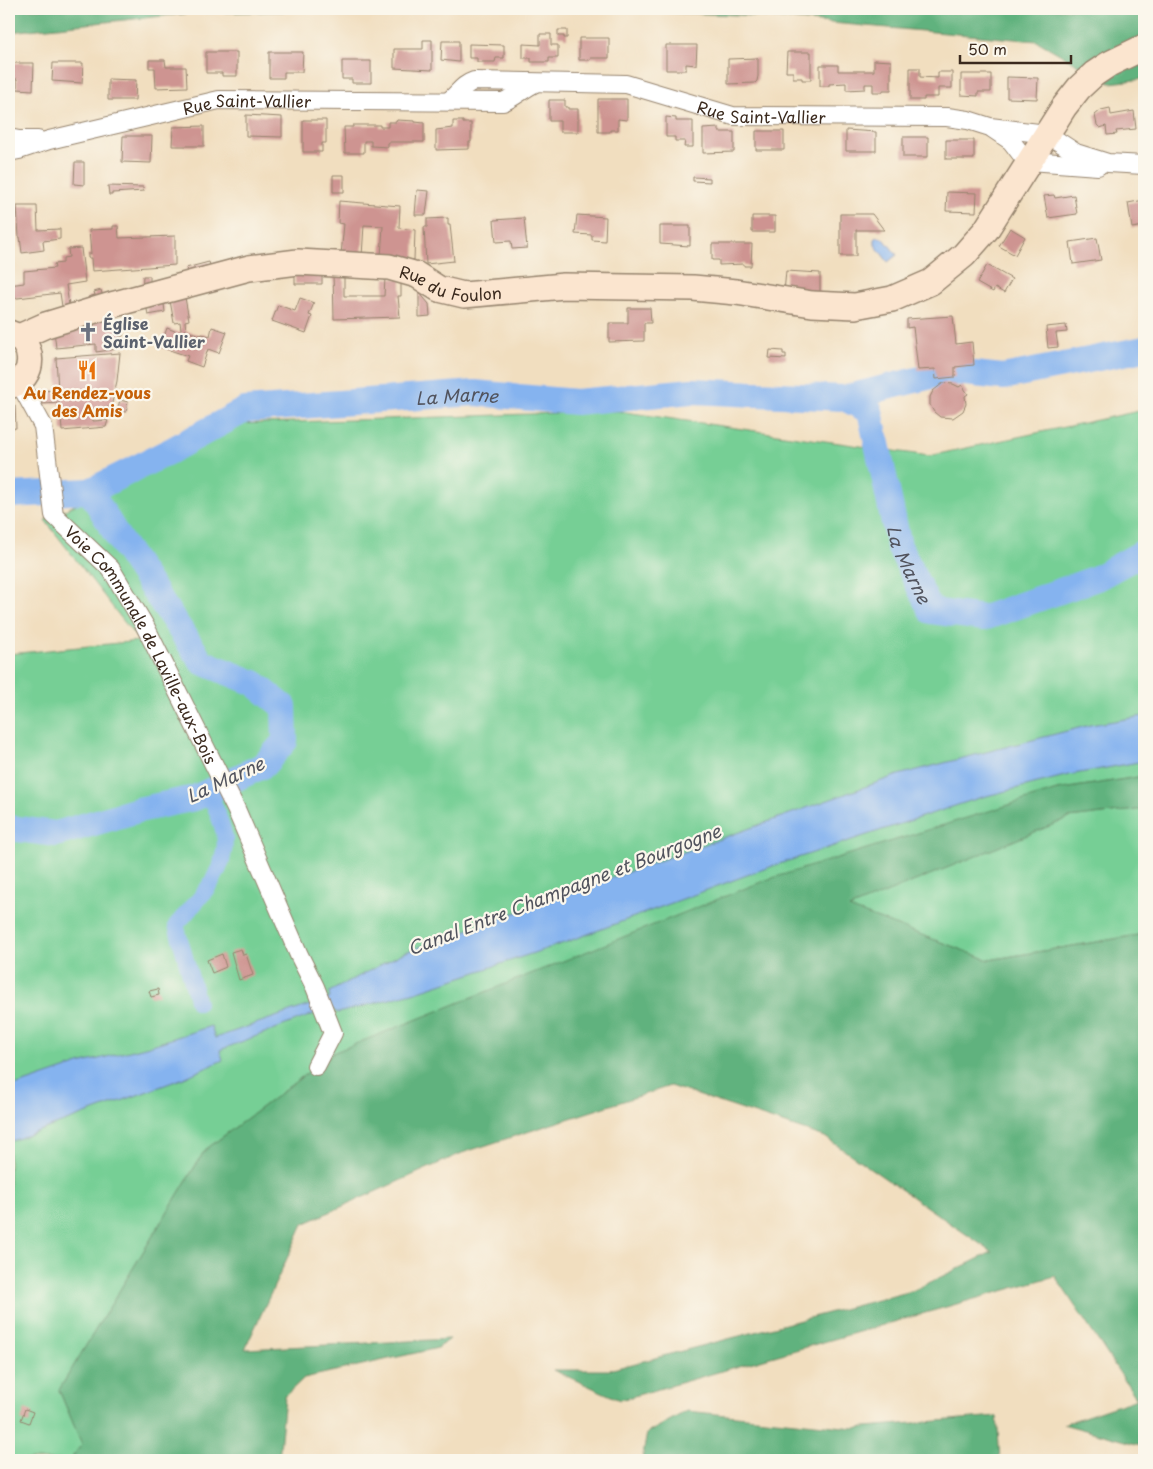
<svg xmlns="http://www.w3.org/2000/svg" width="1153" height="1469" viewBox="0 0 1153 1469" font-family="'Playpen Sans',sans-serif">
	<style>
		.green { fill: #76cf95; stroke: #587c5a }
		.forest { fill: #60b27e; stroke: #4e6e4e }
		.water { fill: #85b3ef; stroke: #606e86 }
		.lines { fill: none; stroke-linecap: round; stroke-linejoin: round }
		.canal { stroke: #85b3ef; stroke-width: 16 }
		.river { stroke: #85b3ef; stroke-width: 26 }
		.building { fill: #ce9491 }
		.street-casing { stroke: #96846e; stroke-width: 20 }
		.secondary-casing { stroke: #96846e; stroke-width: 28 }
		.street { stroke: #fff; stroke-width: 18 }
		.secondary { stroke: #fbe5cf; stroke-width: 25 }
		.labels { text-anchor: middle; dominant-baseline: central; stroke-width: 4.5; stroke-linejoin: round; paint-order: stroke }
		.street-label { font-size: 16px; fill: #3b2a1e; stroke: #fbf7ec }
		.worship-label { font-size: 16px; font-weight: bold; fill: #5b616d; stroke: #fbf7ec; text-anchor: start }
		.food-label { font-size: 16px; font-weight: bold; fill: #c56008; stroke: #fbf7ec }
		.water-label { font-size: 18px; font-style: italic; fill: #51535d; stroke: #fbf7ec }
	</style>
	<rect width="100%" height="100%" fill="#fbf7ec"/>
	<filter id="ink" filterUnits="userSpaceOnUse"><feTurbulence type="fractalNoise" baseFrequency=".02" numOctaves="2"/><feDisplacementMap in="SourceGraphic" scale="10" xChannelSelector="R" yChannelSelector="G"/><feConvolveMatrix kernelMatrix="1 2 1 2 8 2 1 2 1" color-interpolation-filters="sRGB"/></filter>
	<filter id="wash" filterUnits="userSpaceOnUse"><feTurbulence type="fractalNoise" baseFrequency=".0096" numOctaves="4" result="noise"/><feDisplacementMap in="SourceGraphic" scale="20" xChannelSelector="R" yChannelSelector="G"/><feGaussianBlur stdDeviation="1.12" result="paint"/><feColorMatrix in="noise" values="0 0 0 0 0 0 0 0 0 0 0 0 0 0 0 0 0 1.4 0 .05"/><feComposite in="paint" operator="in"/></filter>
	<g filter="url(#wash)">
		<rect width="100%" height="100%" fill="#f1debf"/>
		<path class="green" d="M 1144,410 L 1144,776 L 1057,790 L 335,1052 L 205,1150 L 59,1390 L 82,1444 L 70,1460 L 9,1460 L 9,654 L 139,641 L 45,520 L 236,424 L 618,411 L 929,456 Z
			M 1144,809 L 1144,934 L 989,960 L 848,908 L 1069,818 Z"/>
		<path class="forest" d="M 9,9 L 413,9 L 192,13 L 9,32 Z
			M 567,9 L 1144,9 L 1144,79 L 1110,83 L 1037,41 L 740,15 Z
			M 1144,776 L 1144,809 L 1069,818 L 849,908 L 989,960 L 1144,934 L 1144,1446 L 1063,1424 L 1137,1399 L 1055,1276 L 620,1400 L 553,1370 L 609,1370 L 912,1291 L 992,1252 L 825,1137 L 670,1086 L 462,1153 L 303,1224 L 245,1349 L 450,1339 L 438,1348 L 304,1378 L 285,1396 L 279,1460 L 70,1460 L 82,1444 L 59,1390 L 205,1150 L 335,1052 L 766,880 L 1057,790 Z
			M 687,1411 L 854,1428 L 997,1416 L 1000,1460 L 642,1460 L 647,1433 Z"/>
		<path class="water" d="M 879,237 L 884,239 L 897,255 L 888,262 L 875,245 L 875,238 Z
			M 1144,716 L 1144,761 L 1069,775 L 979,798 L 758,871 L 564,943 L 416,992 L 338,1013 L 330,1008 L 220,1050 L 223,1060 L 184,1078 L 9,1142 L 9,1088 L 79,1064 L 149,1046 L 211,1026 L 215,1038 L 330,998 L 329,992 L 403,953 L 898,775 L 1090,725 Z"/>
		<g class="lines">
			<path class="canal" d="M 198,1003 L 176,925 C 198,900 226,874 225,839 C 224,827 213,803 209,791"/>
			<g class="river">
				<path d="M 955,372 L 1003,377 L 1144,349"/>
				<path d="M 844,398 L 936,375"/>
				<path d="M 9,495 L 90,491"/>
				<path id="s1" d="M 9,828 L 56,834 L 138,810 L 195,798 L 264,765 L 285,741 L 284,707 L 254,683 L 202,662 L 119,539 L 90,491 L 170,451 L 245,410 L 475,393 L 576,402 L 692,391 L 844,398 L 870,411 L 899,546 L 931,611 L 984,618 L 1097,578 L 1144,552"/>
			</g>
		</g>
		<g id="blocks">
			<path class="building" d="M 558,30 L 567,30 L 567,38 L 564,38 L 564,36 L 558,36 Z
				M 540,34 L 551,34 L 551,45 L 558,45 L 558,58 L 549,58 L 549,62 L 531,62 L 531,58 L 523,58 L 523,44 L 540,45 Z
				M 579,38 L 609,38 L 609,58 L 590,58 L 590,60 L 579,60 Z
				M 423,40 L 432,40 L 432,70 L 394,68 L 394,49 L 423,49 Z
				M 442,41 L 459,41 L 459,62 L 441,60 Z
				M 469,44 L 504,45 L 504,58 L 496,58 L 495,62 L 477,62 L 477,58 L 469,58 Z
				M 666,45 L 697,45 L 696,65 L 686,64 L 686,70 L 666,70 Z
				M 206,52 L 237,52 L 237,76 L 222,76 L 222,73 L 206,73 Z
				M 269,52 L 303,52 L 302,72 L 284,72 L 284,78 L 269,78 Z
				M 787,52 L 811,52 L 811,80 L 802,80 L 802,78 L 793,78 L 793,72 L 786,72 Z
				M 758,58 L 758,76 L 757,81 L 755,83 L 728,84 L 728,59 Z
				M 149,60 L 165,60 L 166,67 L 186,67 L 187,87 L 156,88 L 155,68 L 149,68 Z
				M 874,60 L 891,61 L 891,90 L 883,90 L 883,92 L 873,92 L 873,84 L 865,84 L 865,89 L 846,90 L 846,83 L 829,84 L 829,86 L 820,86 L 820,65 L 838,65 L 838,71 L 874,71 Z
				M 342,61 L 371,61 L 371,83 L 352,83 L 352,79 L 342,79 Z
				M 9,63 L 34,63 L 33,90 L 17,89 L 17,79 L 9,79 Z
				M 53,63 L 83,63 L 82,83 L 52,81 Z
				M 910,68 L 920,68 L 920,77 L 938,78 L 938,72 L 952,72 L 952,88 L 938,88 L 938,97 L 924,97 L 924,100 L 910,100 Z
				M 961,74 L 991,74 L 991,92 L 978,92 L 978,96 L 961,95 Z
				M 1007,77 L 1038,78 L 1037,99 L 1007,98 Z
				M 108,79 L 136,80 L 135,100 L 108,100 Z
				M 598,99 L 627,99 L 627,120 L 618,119 L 618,130 L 610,130 L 610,132 L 598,132 Z
				M 549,100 L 565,100 L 565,107 L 568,107 L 568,109 L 578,109 L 578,132 L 560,132 L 560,121 L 549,121 Z
				M 1110,108 L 1111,115 L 1134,111 L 1136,129 L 1116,131 L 1117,134 L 1107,135 L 1106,126 L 1100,128 L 1097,125 L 1095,115 L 1101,110 Z
				M 246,115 L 282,117 L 282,137 L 246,136 Z
				M 666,117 L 676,118 L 676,121 L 693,121 L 693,147 L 684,147 L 685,141 L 675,141 L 675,137 L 666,137 Z
				M 303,120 L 326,120 L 326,143 L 322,143 L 322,152 L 303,152 Z
				M 397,120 L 415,121 L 415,122 L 424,123 L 424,142 L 388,142 L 388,147 L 371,146 L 371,141 L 364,141 L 364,153 L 345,153 L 344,127 L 353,127 L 353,125 L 380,125 L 380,127 L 388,127 L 388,122 L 396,122 Z
				M 453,121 L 463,121 L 463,123 L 471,123 L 471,142 L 469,142 L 469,149 L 436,150 L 436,130 L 453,128 Z
				M 204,126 L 204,146 L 172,146 L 173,127 Z
				M 719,128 L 719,132 L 734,132 L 734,152 L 703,153 L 703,129 Z
				M 846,130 L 876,132 L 876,151 L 846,151 Z
				M 756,131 L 784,131 L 784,150 L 756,150 Z
				M 123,136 L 152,136 L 151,163 L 122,162 Z
				M 903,137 L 928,137 L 928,157 L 903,157 Z
				M 946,140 L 974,140 L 974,159 L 946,159 Z
				M 75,162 L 84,162 L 84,185 L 74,184 Z
				M 333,175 L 344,175 L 344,192 L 333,192 Z
				M 693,177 L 710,178 L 710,182 L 693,181 Z
				M 108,186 L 143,187 L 144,191 L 112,193 L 112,195 L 109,195 Z
				M 417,190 L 429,191 L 426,215 L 415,215 Z
				M 947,192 L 977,193 L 976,212 L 946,211 Z
				M 1054,195 L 1055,198 L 1074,195 L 1077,214 L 1048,218 L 1044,196 Z
				M 1144,200 L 1144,226 L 1132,228 L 1128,203 Z
				M 339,201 L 400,206 L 399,228 L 415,230 L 414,260 L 381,257 L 383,226 L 364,225 L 362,256 L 341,255 L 344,224 L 338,223 Z
				M 17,206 L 37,206 L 38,230 L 60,229 L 60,239 L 43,241 L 44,250 L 22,253 L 20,237 L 19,237 Z
				M 840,214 L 872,214 L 884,230 L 856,230 L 856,256 L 840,256 Z
				M 577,215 L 606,217 L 605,241 L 592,240 L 592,235 L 575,234 Z
				M 752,216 L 775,216 L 775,232 L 752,232 Z
				M 448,218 L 448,225 L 450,225 L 454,261 L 426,264 L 424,227 L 427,227 L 427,219 Z
				M 524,218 L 527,248 L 512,249 L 511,241 L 496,242 L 494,220 Z
				M 113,226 L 118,226 L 119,238 L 175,236 L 175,265 L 92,271 L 91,258 L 88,258 L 88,254 L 91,254 L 89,230 L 113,229 Z
				M 660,226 L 690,226 L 690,246 L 660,244 Z
				M 1010,228 L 1025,237 L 1015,255 L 999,246 Z
				M 1097,238 L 1101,260 L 1073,264 L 1070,242 Z
				M 712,244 L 752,244 L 751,266 L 744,266 L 744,264 L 719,265 L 719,260 L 712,260 Z
				M 81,248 L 85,282 L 66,285 L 70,311 L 63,313 L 60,293 L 9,299 L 9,285 L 24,283 L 24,271 L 55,268 L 54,264 L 63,263 L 63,258 L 69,257 L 68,249 Z
				M 209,262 L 212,270 L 189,277 L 186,268 Z
				M 987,265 L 1012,279 L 1004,293 L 995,288 L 993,292 L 977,283 Z
				M 295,271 L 322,272 L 322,284 L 295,284 Z
				M 786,271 L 820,273 L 820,295 L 784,292 Z
				M 333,272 L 344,273 L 344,296 L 384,296 L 385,278 L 401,279 L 401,296 L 398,296 L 400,317 L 334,319 Z
				M 143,276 L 150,276 L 150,288 L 142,290 Z
				M 101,290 L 104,301 L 90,305 L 88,297 L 95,295 L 94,292 Z
				M 184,292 L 189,320 L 185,321 L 186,331 L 201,335 L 202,334 L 210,336 L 212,327 L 227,332 L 219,353 L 208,349 L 202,367 L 186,361 L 188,356 L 160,347 L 167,328 L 180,333 L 181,329 L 180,322 L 174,323 L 169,295 Z
				M 419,292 L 429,304 L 430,316 L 419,317 Z
				M 163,296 L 165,312 L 148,315 L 145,299 Z
				M 300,298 L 314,303 L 309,315 L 312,316 L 306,333 L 272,321 L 278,305 L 295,311 Z
				M 628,308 L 650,308 L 651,323 L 644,323 L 644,341 L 609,342 L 609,323 L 628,323 Z
				M 953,316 L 956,344 L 972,342 L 974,365 L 955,367 L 955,377 L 936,379 L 935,369 L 918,370 L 913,327 L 907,328 L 907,319 Z
				M 107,317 L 108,326 L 118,326 L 122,328 L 123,336 L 120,336 L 117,340 L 120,343 L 116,342 L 117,349 L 96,352 L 96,344 L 56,348 L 54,330 L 94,326 L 93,318 Z
				M 1066,325 L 1067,332 L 1056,333 L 1058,347 L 1048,348 L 1046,327 Z
				M 770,350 L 783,351 L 783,354 L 786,354 L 786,359 L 769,358 Z
				M 120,353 L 117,381 L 111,407 L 92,409 L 93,421 L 108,420 L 106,427 L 62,431 L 60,403 L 42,404 L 40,391 L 58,390 L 56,358 Z
				M 943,383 L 953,384 L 959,387 L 962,385 L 968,394 L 965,396 L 966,404 L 963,411 L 953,418 L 940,417 L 934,412 L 930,405 L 930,397 L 933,391 Z
				M 120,400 L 128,402 L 126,412 L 117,411 Z
				M 9,405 L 15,405 L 16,428 L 9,429 Z
				M 241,949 L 243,955 L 246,954 L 253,975 L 239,980 L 231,952 Z
				M 222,954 L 226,967 L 212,973 L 207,960 Z
				M 158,989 L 159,995 L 151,997 L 149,991 Z
				M 25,1409 L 33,1412 L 29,1423 L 21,1420 Z"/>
		</g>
	</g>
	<g filter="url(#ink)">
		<use href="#blocks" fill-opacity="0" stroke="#96846e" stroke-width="1"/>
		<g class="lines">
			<defs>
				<g id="street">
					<path id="s2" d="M 449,101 C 459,93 462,85 474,81 L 626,84 L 733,116 L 947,117 L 968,120 L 990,127 L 1047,134 L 1076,153 L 1108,163 L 1144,165"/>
					<path d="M 993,129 L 1011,141 L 1024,158 L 1030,161 L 1098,166"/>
					<path d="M 9,138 L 19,140 L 38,140"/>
					<path id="s3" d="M 9,152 L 19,150 L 49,140 L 219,100 L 503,102 C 515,97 523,89 535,83"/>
					<path id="s4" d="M 19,382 L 43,426 L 54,515 L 111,569 L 145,626 L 236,809 L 299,955 L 315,987 L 333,1033 L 316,1066"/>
				</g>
				<g id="secondary">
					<path d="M 9,333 C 36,341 37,379 9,386"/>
					<path id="s5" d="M 19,337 L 46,325 L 115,304 L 249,268 L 298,262 L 389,267 L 417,275 L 439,289 L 464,295 L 564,286 L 693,288 L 736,292 L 812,304 L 855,306 L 892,299 L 931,282 L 964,255 L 986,230 L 1064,107 L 1079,88 L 1094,74 L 1109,64 L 1144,47"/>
				</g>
			</defs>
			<use href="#street" class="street-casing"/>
			<use href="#secondary" class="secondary-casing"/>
			<use href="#street" class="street"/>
			<use href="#secondary" class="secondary"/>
		</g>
	</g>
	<defs>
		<symbol id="church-bare" viewBox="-9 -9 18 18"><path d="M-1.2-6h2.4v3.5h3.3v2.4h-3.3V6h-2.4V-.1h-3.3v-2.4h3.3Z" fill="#6b7280" stroke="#fbf7ec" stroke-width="2.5" paint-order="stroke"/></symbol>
		<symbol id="restaurant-bare" viewBox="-9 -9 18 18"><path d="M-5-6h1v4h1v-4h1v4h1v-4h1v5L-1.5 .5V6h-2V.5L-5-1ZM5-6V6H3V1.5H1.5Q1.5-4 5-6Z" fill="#e8710a" stroke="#fbf7ec" stroke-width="2.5" paint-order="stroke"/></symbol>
	</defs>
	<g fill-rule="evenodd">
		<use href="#church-bare" x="74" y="318" width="28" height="28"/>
		<use href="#restaurant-bare" x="73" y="356" width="28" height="28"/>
	</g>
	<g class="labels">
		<g class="street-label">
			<text stroke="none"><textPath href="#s3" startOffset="244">Rue Saint-Vallier</textPath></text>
			<text stroke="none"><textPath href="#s2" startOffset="324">Rue Saint-Vallier</textPath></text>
			<text stroke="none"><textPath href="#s5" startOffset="446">Rue du Foulon</textPath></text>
			<text stroke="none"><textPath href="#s4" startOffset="298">Voie Communale de Laville-aux-Bois</textPath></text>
		</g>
		<g class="worship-label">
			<text x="103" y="323">Église<tspan x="103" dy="18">Saint-Vallier</tspan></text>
		</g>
		<g class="food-label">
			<text x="87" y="392">Au Rendez-vous<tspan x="87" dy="18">des Amis</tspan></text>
		</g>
		<g class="water-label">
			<text stroke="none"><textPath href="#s1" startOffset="1020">La Marne</textPath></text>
			<text stroke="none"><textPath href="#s1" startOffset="1596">La Marne</textPath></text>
			<text transform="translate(225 779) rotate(-25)">La Marne</text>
			<text transform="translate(564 889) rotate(-21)">Canal Entre Champagne et Bourgogne</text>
		</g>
	</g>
	<rect width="1153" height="1469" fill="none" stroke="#fbf7ec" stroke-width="30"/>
	<path d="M960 55v8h111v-8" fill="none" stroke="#3b2a1e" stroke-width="2.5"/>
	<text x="968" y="55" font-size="15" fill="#3b2a1e" stroke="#fbf7ec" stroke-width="4" paint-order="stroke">50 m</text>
</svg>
